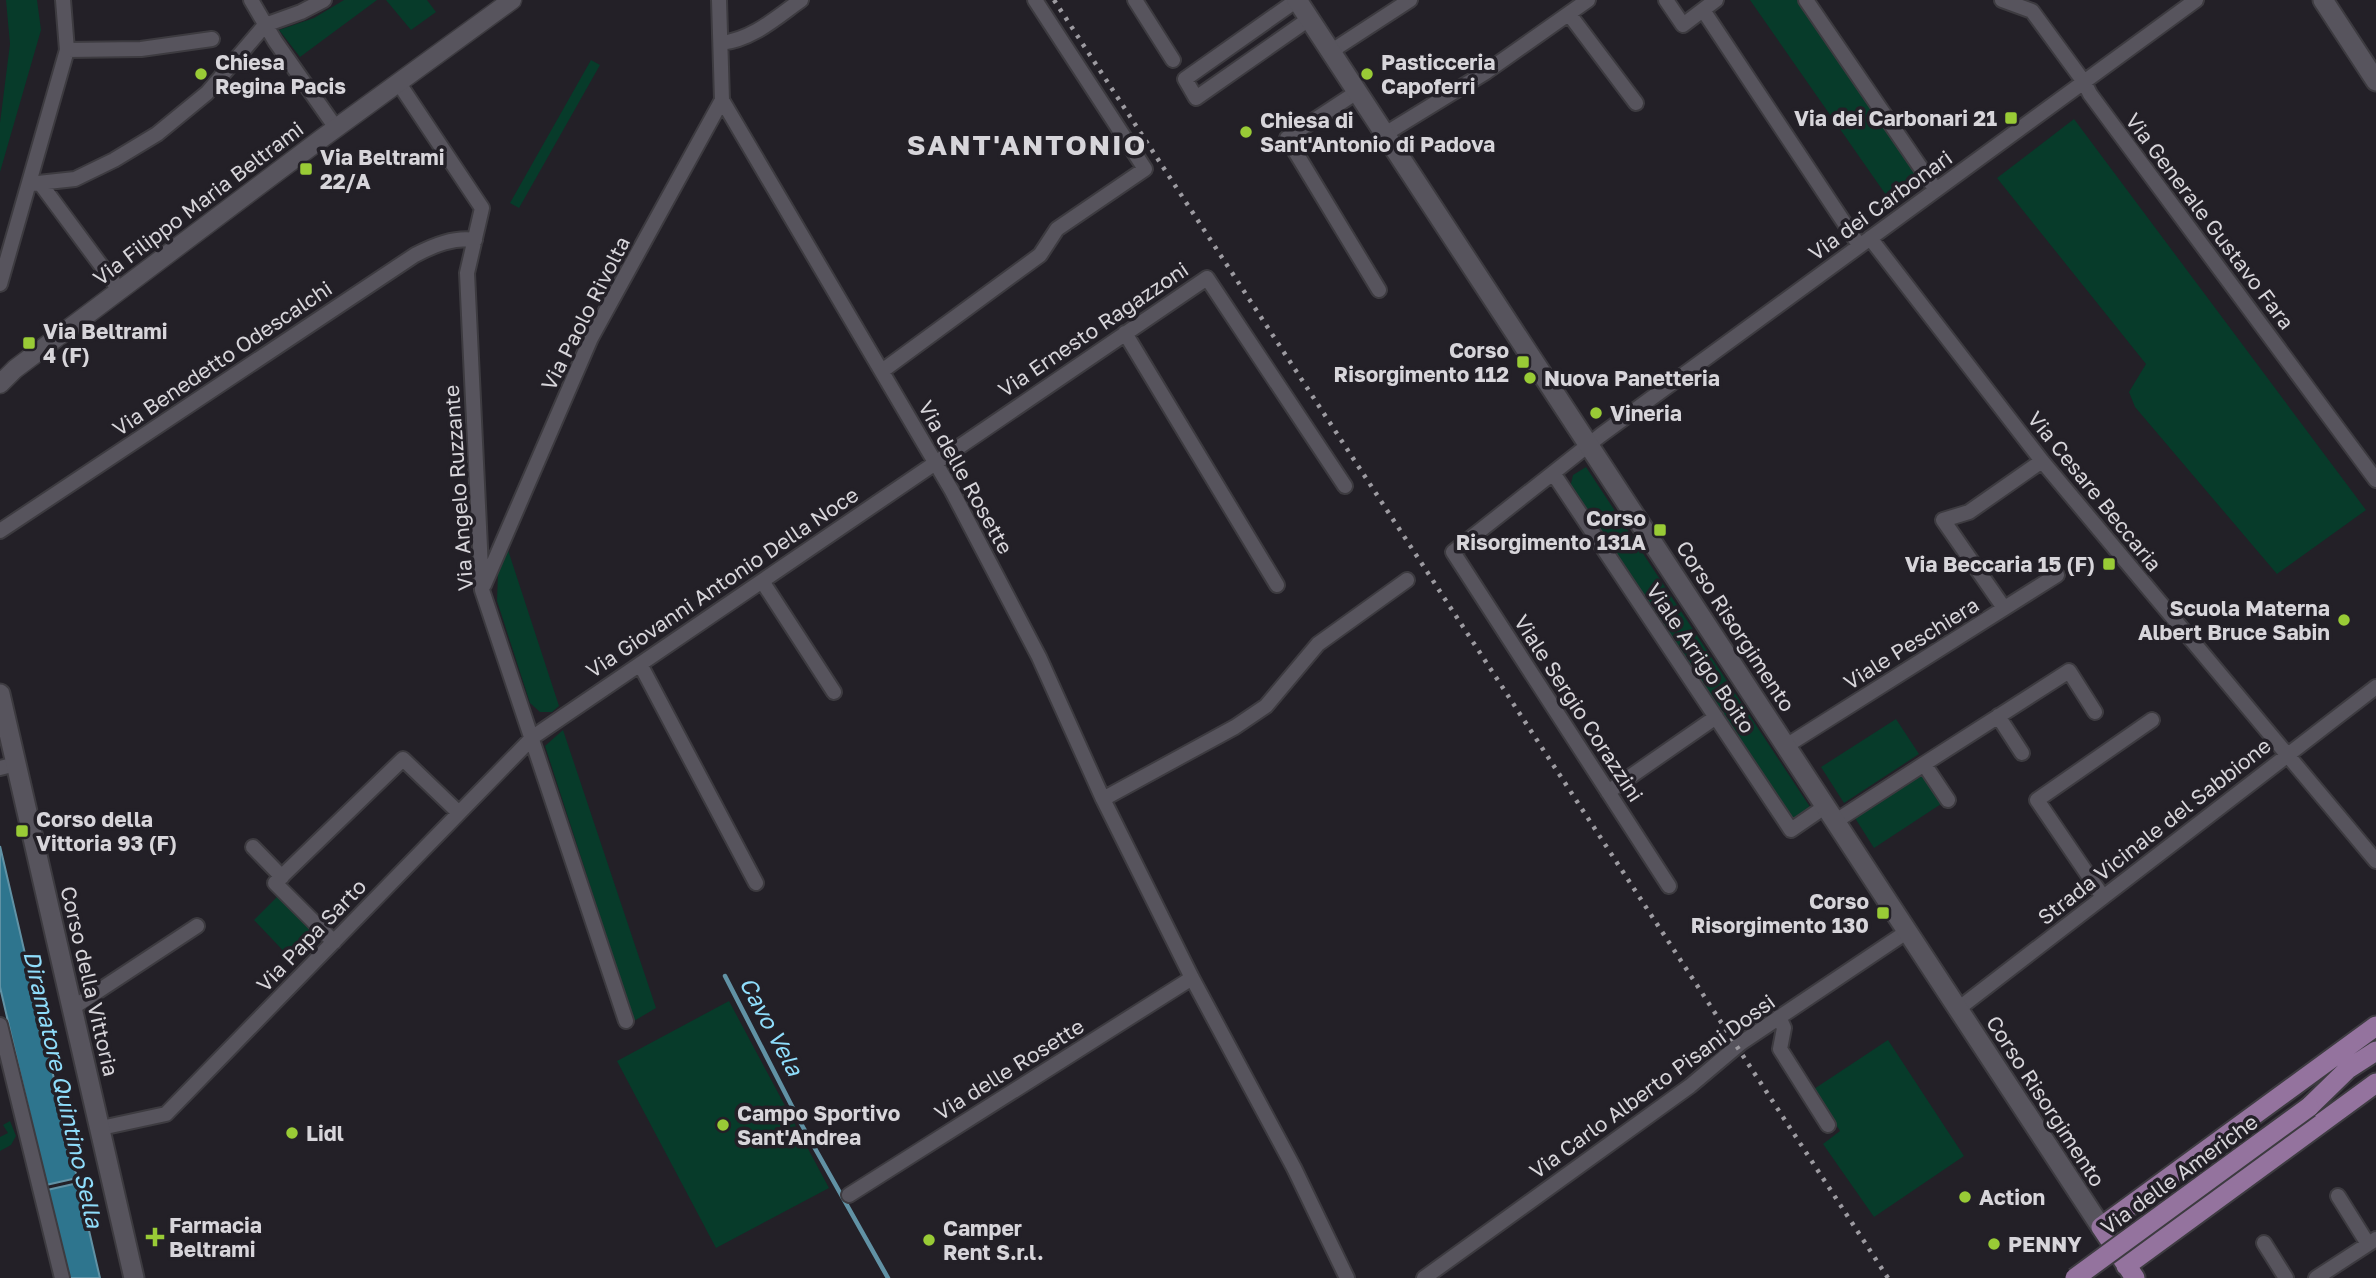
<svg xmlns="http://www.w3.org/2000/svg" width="2376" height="1278" viewBox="0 0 2376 1278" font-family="'Golos Text',sans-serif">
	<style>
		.green { fill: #073b2a }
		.water { fill: #2e758e; stroke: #6192a5; stroke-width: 2 }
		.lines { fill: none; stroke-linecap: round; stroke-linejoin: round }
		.stream { stroke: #6192a5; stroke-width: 4.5 }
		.minor-casing { stroke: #3d3b40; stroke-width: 18 }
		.tertiary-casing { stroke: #3d3b40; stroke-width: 21 }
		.secondary-casing { stroke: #3d3b40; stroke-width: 23 }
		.primary-casing { stroke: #3d3b40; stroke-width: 23 }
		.minor { stroke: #57545d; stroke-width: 14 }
		.tertiary { stroke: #57545d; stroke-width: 18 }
		.secondary { stroke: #57545d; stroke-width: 19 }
		.primary { stroke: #94739e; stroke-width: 19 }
		.rail { stroke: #9d9ba1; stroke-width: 4.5; stroke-dasharray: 3.5 7; stroke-linecap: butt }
		.primary-bridge-casing { stroke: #3d3b40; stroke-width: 23; stroke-linecap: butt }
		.primary-bridge { stroke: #94739e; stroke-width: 19 }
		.poi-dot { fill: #99cb36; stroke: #232027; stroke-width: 2.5 }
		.labels { text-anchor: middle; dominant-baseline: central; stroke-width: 7; stroke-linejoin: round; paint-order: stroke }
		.poi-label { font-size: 21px; font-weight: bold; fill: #d7d5da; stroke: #232027; text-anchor: start }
		.street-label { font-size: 21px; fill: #d7d5da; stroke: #232027 }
		.water-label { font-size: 23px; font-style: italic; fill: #8fddfb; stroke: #232027 }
		.district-label { font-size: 28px; font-weight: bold; letter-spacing: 2px; fill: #d7d5da; stroke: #232027 }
	</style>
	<rect width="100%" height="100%" fill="#232027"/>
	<path class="green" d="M 6,0 L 37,0 L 41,30 L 0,172 L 0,123 L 10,44 Z
		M 344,0 L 377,0 L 300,57 L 279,30 L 314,18 Z
		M 386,0 L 427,0 L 436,12 L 411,30 Z
		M 1750,0 L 1800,0 L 1927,183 L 1893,205 Z
		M 591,60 L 600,65 L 519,208 L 510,203 Z
		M 2074,119 L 2366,510 L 2277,574 L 2135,407 L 2129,392 L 2146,364 L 1997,178 Z
		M 1586,467 L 1812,810 L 1796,821 L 1788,821 L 1570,488 L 1573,475 Z
		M 508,550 L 559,706 L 552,712 L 540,712 L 530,703 L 497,601 L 498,573 Z
		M 1896,719 L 1919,754 L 1844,803 L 1821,767 Z
		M 563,730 L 656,1008 L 634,1021 L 545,746 Z
		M 1922,774 L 1941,804 L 1874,848 L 1855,818 Z
		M 278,896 L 318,938 L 293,961 L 254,920 Z
		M 729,1001 L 829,1188 L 716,1248 L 617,1061 Z
		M 1888,1040 L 1964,1156 L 1874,1217 L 1823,1144 L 1840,1131 L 1814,1089 Z
		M 10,1121 L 16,1136 L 11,1145 L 0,1151 L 0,1137 L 8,1133 L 3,1125 Z"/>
	<path class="water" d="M 0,846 L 77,1178 L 46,1185 L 0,987 Z
		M 78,1183 L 100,1278 L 69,1278 L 47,1190 Z"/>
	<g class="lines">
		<path class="stream" d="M 725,976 L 799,1120 L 888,1278"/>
		<defs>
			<path id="minor" d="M 251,0 L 275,41 L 336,128
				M 719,0 L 722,100 L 952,491 L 1039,657 L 1103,799 L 1192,978 L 1294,1168 L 1347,1278
				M 1135,0 L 1173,60
				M 1297,0 L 1185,79 L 1196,98 L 1309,19
				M 1666,0 L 1683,25 L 1716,0
				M 1806,0 L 1936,190
				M 2002,0 L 2032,11 L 2084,82 L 2090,94 L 2376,480
				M 1703,10 L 1859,245
				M 1569,14 L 1636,103
				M 721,43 C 752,40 777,17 801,0
				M 67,50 L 141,49 L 212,39
				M 1330,52 L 1410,0
				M 398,82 L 482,208 L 467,273 L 482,590 L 626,1021
				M 1357,92 L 1287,138 L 1379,290
				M 1385,134 L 1486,72 L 1588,0
				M 40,183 L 120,291
				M 29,184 L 75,179 L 114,160 L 157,134 L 207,93 L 265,25 L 301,12 L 324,0
				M 1870,238 L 2042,461 L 2376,861
				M 0,284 L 67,50 L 63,0
				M 1125,333 L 1277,585
				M 882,371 L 1040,255 L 1057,229 L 1145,169 L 1035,0
				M 1553,473 L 1791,830 L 1826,806
				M 0,531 L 415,255 C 434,245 454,237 475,240
				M 762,581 L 834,692
				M 484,585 L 591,338 L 722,100
				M 2004,608 L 1943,520 L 1969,512 L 2042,461
				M 640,664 L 756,883
				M 1998,716 L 2022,753
				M 1786,746 L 2057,575
				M 1924,764 L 2069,671 L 2095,712
				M 0,768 L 16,764
				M 1608,792 L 1716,717
				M 1103,799 L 1235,727 L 1266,706 L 1318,644 L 1407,580
				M 1836,821 L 1924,764 L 1948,800
				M 253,847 L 282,877
				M 1669,886 L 1453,552 L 1601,435 L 2196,0
				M 2103,897 L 2037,800 L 2152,720
				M 334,942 L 275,883 L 403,759 L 459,813
				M 74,1007 L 197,926
				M 1958,1009 L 2376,687
				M 1779,1017 L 1784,1028 L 1780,1049 L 1828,1125
				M 0,1025 L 62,1278
				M 101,1128 L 166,1114 L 533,737 L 1207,278 L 1345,486
				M 849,1195 L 1192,978
				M 2338,1196 L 2368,1244
				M 2264,1243 L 2286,1278
				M 1424,1278 L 1690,1086 L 1741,1043 L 1908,931
				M 2316,1278 L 2376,1239"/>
			<path id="tertiary" d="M 0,384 L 15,369 L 321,139 L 512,0"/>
			<path id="secondary" d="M 1297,0 L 2101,1227
				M 2323,0 L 2376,81
				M 0,694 L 134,1278"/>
			<path id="primary" d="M 2309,1107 L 2348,1069 L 2376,1051
				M 2126,1266 L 2376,1083
				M 2135,1278 L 2101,1227 L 2376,1026"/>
		</defs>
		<use href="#minor" class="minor-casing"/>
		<use href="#tertiary" class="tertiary-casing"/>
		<use href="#secondary" class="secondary-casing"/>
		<use href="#primary" class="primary-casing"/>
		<use href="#minor" class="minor"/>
		<use href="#tertiary" class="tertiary"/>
		<use href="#secondary" class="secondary"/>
		<use href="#primary" class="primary"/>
		<path class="rail" d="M 1054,0 L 1888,1278"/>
		<defs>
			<path id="primary-bridge" d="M 2075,1278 L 2309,1107"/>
		</defs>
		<use href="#primary-bridge" class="primary-bridge-casing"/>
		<use href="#primary-bridge" class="primary-bridge"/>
	</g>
	<g class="poi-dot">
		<circle cx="201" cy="74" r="7"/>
		<circle cx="1367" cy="74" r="7"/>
		<rect x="2004" y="111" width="14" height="14" rx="3.5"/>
		<circle cx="1246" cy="132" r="7"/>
		<rect x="299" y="162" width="14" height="14" rx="3.5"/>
		<rect x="22" y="336" width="14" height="14" rx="3.5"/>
		<rect x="1516" y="355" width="14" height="14" rx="3.5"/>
		<circle cx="1530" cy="378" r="7"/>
		<circle cx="1596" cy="413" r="7"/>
		<rect x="1653" y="523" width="14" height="14" rx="3.5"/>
		<rect x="2102" y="557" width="14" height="14" rx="3.5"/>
		<circle cx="2344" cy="620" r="7"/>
		<rect x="15" y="824" width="14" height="14" rx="3.5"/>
		<rect x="1876" y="906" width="14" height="14" rx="3.5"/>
		<circle cx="723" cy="1125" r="7"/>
		<circle cx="292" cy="1133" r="7"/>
		<circle cx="1965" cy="1197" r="7"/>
		<path d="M151.5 1226.5h7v7h7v7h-7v7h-7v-7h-7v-7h7z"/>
		<circle cx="929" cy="1240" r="7"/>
		<circle cx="1994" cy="1244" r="7"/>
	</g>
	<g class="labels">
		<g class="poi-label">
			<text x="215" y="62">Chiesa<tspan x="215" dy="24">Regina Pacis</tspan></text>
			<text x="1381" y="62">Pasticceria<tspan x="1381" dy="24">Capoferri</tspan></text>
			<text x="1997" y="118" text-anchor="end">Via dei Carbonari 21</text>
			<text x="1260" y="120">Chiesa di<tspan x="1260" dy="24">Sant'Antonio di Padova</tspan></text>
			<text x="320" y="157">Via Beltrami<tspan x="320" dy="24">22/A</tspan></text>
			<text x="43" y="331">Via Beltrami<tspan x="43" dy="24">4 (F)</tspan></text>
			<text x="1509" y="350" text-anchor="end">Corso<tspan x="1509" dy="24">Risorgimento 112</tspan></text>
			<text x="1544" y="378">Nuova Panetteria</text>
			<text x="1610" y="413">Vineria</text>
			<text x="1646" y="518" text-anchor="end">Corso<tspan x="1646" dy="24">Risorgimento 131A</tspan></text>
			<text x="2095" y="564" text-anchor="end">Via Beccaria 15 (F)</text>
			<text x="2330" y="608" text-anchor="end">Scuola Materna<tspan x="2330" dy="24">Albert Bruce Sabin</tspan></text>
			<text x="36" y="819">Corso della<tspan x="36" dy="24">Vittoria 93 (F)</tspan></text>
			<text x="1869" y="901" text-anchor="end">Corso<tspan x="1869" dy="24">Risorgimento 130</tspan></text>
			<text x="737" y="1113">Campo Sportivo<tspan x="737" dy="24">Sant'Andrea</tspan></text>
			<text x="306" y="1133">Lidl</text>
			<text x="1979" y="1197">Action</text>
			<text x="169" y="1225">Farmacia<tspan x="169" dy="24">Beltrami</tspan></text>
			<text x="943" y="1228">Camper<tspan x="943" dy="24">Rent S.r.l.</tspan></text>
			<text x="2008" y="1244">PENNY</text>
		</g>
		<g class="street-label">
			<text transform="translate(198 203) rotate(-37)">Via Filippo Maria Beltrami</text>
			<text transform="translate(1880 205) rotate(-36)">Via dei Carbonari</text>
			<text transform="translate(2210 221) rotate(53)">Via Generale Gustavo Fara</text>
			<text transform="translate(585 313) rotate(-63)">Via Paolo Rivolta</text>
			<text transform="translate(1093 329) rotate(-34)">Via Ernesto Ragazzoni</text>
			<text transform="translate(222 358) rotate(-34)">Via Benedetto Odescalchi</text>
			<text transform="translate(966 477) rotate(61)">Via delle Rosette</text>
			<text transform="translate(458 488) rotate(-94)">Via Angelo Ruzzante</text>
			<text transform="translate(2095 491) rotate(51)">Via Cesare Beccaria</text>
			<text transform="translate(722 582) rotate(-34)">Via Giovanni Antonio Della Noce</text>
			<text transform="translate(1736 626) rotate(57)">Corso Risorgimento</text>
			<text transform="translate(1911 643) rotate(-32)">Viale Peschiera</text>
			<text transform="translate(1701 658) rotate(56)">Viale Arrigo Boito</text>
			<text transform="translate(1579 708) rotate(57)">Viale Sergio Corazzini</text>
			<text transform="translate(2154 831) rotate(-38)">Strada Vicinale del Sabbione</text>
			<text transform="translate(311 935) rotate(-46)">Via Papa Sarto</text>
			<text transform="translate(90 981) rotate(77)">Corso della Vittoria</text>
			<text transform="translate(1009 1069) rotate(-32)">Via delle Rosette</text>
			<text transform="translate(1652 1086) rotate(-36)">Via Carlo Alberto Pisani Dossi</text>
			<text transform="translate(2046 1101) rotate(57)">Corso Risorgimento</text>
			<text transform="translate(2179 1174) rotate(-36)">Via delle Americhe</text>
		</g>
		<g class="water-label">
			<text transform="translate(772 1026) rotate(62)">Cavo Vela</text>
			<text transform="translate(64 1089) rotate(77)">Diramatore Quintino Sella</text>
		</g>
		<g class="district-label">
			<text x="1027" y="144">SANT'ANTONIO</text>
		</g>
	</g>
</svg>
